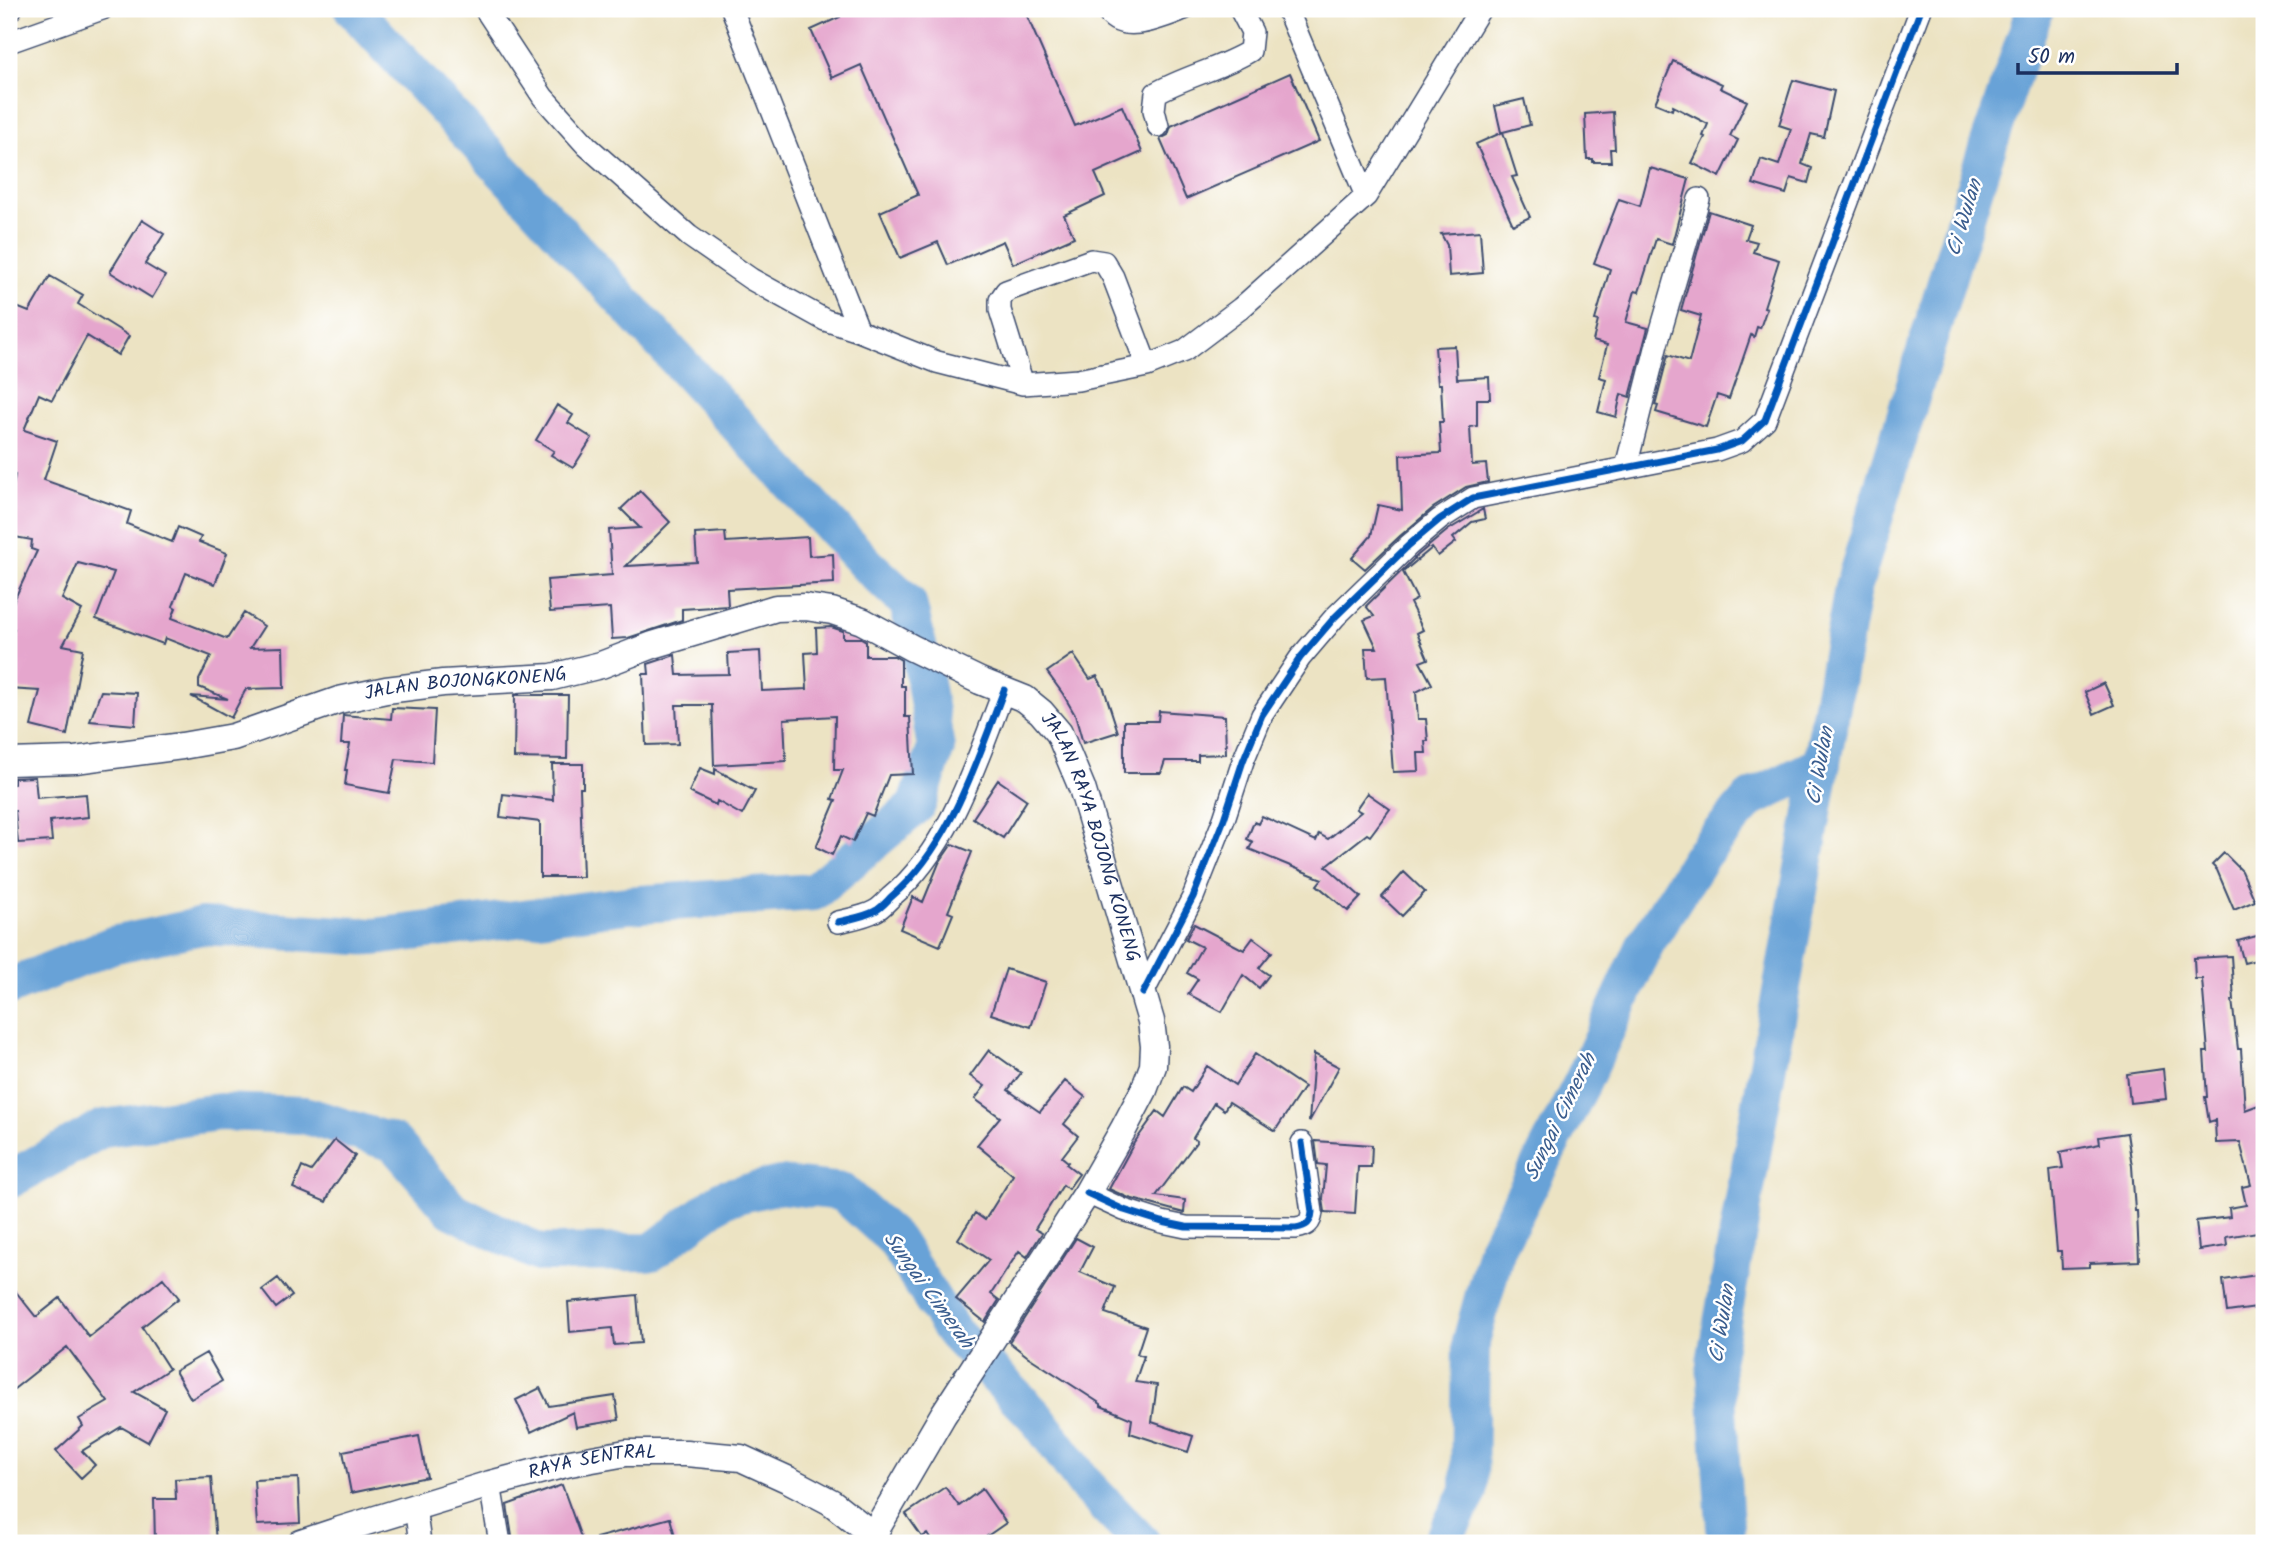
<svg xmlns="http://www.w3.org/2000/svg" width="2273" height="1552" viewBox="0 0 2273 1552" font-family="Kalam,sans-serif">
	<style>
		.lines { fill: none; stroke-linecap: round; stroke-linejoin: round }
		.river { stroke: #68a2d7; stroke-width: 38 }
		.building { fill: #e5a6cd }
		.minor-casing { stroke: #3a4a6d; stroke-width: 24 }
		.major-casing { stroke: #3a4a6d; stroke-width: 29 }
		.minor { stroke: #fff; stroke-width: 21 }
		.major { stroke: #fff; stroke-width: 26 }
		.cycleway-casing { stroke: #fff; stroke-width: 11 }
		.cycleway { stroke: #0057b8; stroke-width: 7 }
		.labels { text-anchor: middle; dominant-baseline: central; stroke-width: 5; stroke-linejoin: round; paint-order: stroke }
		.street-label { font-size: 19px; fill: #1b2f5e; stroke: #fff }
		.water-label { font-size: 21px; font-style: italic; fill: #3a5d8e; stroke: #fff }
	</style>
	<rect width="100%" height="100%" fill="#fff"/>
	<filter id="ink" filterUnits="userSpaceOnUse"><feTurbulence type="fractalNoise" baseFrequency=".0143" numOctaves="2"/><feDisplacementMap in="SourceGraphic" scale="14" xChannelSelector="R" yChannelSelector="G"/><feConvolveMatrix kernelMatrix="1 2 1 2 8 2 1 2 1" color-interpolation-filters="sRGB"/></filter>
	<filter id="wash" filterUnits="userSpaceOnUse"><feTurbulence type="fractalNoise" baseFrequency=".00686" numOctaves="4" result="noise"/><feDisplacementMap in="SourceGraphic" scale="28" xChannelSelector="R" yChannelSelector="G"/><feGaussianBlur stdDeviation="1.57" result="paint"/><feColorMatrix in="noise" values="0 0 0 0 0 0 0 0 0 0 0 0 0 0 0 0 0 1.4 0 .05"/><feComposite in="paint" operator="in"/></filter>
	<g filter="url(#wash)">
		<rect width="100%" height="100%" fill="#ece3c3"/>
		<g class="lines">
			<path class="river" d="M 9,987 L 112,945 L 202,926 L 374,937 L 627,905 L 814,892 L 917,805 L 936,748 L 921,658 L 908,603 L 867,565 L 353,9
				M 9,1180 L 103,1128 L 219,1112 L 304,1115 L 394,1143 L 452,1210 L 539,1253 L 652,1252 L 724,1198 L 780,1185 L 842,1192 L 895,1240 L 953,1332 L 1035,1416 L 1087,1486 L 1142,1543
				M 1441,1543 L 1469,1492 L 1471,1342 L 1496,1250 L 1582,1083 L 1646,943 L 1703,853 L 1749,800 L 1822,764
				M 1726,1543 L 1715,1362 L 1853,588 L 1982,164 L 2035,9"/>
		</g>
		<g id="blocks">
			<path class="building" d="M 837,9 L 1024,9 L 1075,126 L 1122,106 L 1142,152 L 1095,173 L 1105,196 L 1064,215 L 1074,237 L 1013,264 L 1003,241 L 948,265 L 938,242 L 900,258 L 880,212 L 918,195 L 861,65 L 832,78 L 811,30 L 840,17 Z
				M 1673,61 L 1722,84 L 1720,88 L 1747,101 L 1730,136 L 1738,140 L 1720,177 L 1692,163 L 1705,137 L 1703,136 L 1708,124 L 1673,106 L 1672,110 L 1655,103 Z
				M 1290,73 L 1319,141 L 1186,199 L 1160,139 L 1168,135 L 1171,126 Z
				M 1793,80 L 1834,91 L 1824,137 L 1811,134 L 1802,164 L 1812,168 L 1808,183 L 1791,178 L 1786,194 L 1753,184 L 1761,159 L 1779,165 L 1791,129 L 1779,125 Z
				M 1524,99 L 1530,125 L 1503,132 L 1517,176 L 1512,177 L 1530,217 L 1513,225 L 1476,144 L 1503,132 L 1501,132 L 1495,106 Z
				M 1613,112 L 1615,149 L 1610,149 L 1611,162 L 1593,162 L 1593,159 L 1587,159 L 1585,114 Z
				M 1650,168 L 1689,179 L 1672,244 L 1656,239 L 1639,292 L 1635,291 L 1626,322 L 1648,328 L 1630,397 L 1621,394 L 1616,417 L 1598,412 L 1606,379 L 1599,377 L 1607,345 L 1593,341 L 1598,321 L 1595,320 L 1610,269 L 1594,263 L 1619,199 L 1640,206 Z
				M 1709,211 L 1751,225 L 1746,239 L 1757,242 L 1753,252 L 1779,260 L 1764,307 L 1767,308 L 1760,328 L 1757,327 L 1754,337 L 1751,335 L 1729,399 L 1717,395 L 1706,427 L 1656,412 L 1658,406 L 1655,405 L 1668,355 L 1689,362 L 1701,316 L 1681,310 Z
				M 142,220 L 164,234 L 145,264 L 165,276 L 152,298 L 110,272 Z
				M 1480,231 L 1483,273 L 1449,276 L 1447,245 L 1441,234 Z
				M 50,276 L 83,295 L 78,304 L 129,336 L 118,355 L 87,336 L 52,400 L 39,394 L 24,430 L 57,441 L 44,480 L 131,511 L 127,524 L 172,542 L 178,527 L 201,537 L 199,542 L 227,553 L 215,584 L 186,573 L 173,606 L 176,608 L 172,618 L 227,639 L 244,613 L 264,626 L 250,648 L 283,647 L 284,688 L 246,689 L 231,718 L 191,696 L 228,699 L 199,687 L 199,680 L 211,656 L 165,638 L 163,644 L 96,619 L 114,572 L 78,563 L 62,599 L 82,610 L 63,645 L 83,649 L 67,735 L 31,726 L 40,691 L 9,689 L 9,642 L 14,629 L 9,626 L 9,611 L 37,551 L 31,549 L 32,540 L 9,536 L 9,507 L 15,475 L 9,472 L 9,304 L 29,312 Z
				M 1455,346 L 1457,379 L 1489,377 L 1490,399 L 1477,399 L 1477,426 L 1470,427 L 1472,465 L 1486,464 L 1488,482 L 1466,487 L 1433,508 L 1400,536 L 1365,569 L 1352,558 L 1371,536 L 1378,505 L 1402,510 L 1400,455 L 1441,453 L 1439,422 L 1443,422 L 1441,384 L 1438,384 L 1435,347 Z
				M 557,405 L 573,415 L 568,423 L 592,438 L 573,468 L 551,455 L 554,451 L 536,440 Z
				M 640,491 L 670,522 L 626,566 L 697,562 L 695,534 L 725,532 L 726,542 L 808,537 L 809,556 L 833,554 L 834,583 L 727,589 L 728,606 L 682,609 L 682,620 L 628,638 L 612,639 L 610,608 L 550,612 L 547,580 L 612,575 L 609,530 L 640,528 L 621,509 Z
				M 1483,509 L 1485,519 L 1472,522 L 1453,538 L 1456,542 L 1438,556 L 1432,548 L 1403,572 L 1417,599 L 1410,603 L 1423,630 L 1417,633 L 1428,659 L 1420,662 L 1432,684 L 1416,692 L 1418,719 L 1426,719 L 1428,741 L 1425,741 L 1426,753 L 1418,753 L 1419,771 L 1393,772 L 1386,677 L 1367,678 L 1365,648 L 1377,648 L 1364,620 L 1374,616 L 1366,606 L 1418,555 L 1448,530 Z
				M 831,627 L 843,631 L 843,638 L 861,638 L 866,641 L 866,656 L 894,656 L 901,660 L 901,686 L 905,686 L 905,717 L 910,717 L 913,774 L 889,775 L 873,816 L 866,813 L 853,842 L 841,836 L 832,855 L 816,847 L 836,800 L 832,799 L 843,770 L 834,770 L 835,716 L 784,719 L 786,761 L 714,765 L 712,705 L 676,705 L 678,744 L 646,745 L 643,674 L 649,674 L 648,664 L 675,655 L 677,675 L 729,674 L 728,653 L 760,651 L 762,691 L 807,689 L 805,653 L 817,652 L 816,628 Z
				M 1073,654 L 1090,679 L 1097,676 L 1104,689 L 1118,732 L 1083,743 L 1075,715 L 1063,694 L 1047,672 Z
				M 2104,683 L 2114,705 L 2094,714 L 2085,692 Z
				M 101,691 L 137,693 L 135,725 L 90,721 Z
				M 515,695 L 568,695 L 567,759 L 514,758 Z
				M 392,708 L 435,710 L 432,762 L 396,759 L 389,793 L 345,785 L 347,770 L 345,770 L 350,744 L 341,744 L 343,715 L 391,719 Z
				M 1159,711 L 1225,716 L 1226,754 L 1198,755 L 1198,761 L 1165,761 L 1161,773 L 1124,773 L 1124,721 L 1158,721 Z
				M 552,764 L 583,764 L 583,788 L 580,788 L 583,877 L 540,877 L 540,822 L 500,817 L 503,794 L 553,800 Z
				M 700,768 L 715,774 L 715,769 L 755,791 L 742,815 L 717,801 L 716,805 L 689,792 Z
				M 35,777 L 37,798 L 86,794 L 88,817 L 50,821 L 52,841 L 18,843 L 15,811 L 9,811 L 9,785 L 14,784 L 14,778 Z
				M 998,780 L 1027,800 L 1003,838 L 973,818 Z
				M 1367,793 L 1390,809 L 1370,836 L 1367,834 L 1326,866 L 1361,897 L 1348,911 L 1317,885 L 1322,879 L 1249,849 L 1253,842 L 1247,839 L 1254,822 L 1258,824 L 1262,816 L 1316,841 L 1319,834 L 1328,839 L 1361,812 L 1356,809 Z
				M 952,844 L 972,852 L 948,912 L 953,914 L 940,946 L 900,929 L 913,897 L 923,902 L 939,863 Z
				M 2224,853 L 2242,871 L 2255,901 L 2234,910 L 2217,870 L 2212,865 Z
				M 1404,872 L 1425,892 L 1402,916 L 1382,897 Z
				M 1194,924 L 1244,950 L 1253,938 L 1272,952 L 1259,968 L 1269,975 L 1259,988 L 1243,975 L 1222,1012 L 1188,994 L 1198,979 L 1187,973 L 1202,947 L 1186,939 Z
				M 2264,934 L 2264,958 L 2244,963 L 2238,941 Z
				M 2231,956 L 2234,1000 L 2232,1000 L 2238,1049 L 2241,1049 L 2245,1110 L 2264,1103 L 2264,1231 L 2226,1237 L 2227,1246 L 2199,1250 L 2196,1221 L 2230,1217 L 2229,1208 L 2246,1205 L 2242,1187 L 2251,1185 L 2240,1142 L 2216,1143 L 2215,1120 L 2209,1122 L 2205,1097 L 2207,1097 L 2204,1052 L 2208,1052 L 2202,979 L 2195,979 L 2194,958 Z
				M 1006,969 L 1046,982 L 1031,1027 L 991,1014 Z
				M 989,1050 L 1021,1073 L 1008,1090 L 1040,1112 L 1065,1081 L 1085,1097 L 1064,1124 L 1078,1136 L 1062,1157 L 1068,1162 L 1066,1164 L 1079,1174 L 1068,1189 L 1063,1185 L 1035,1229 L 1042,1233 L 1027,1257 L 1019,1251 L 991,1294 L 999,1300 L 985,1322 L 956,1299 L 989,1260 L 958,1239 L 975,1213 L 985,1220 L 1013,1175 L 977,1145 L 1000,1117 L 975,1099 L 985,1086 L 970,1076 Z
				M 1255,1054 L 1304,1087 L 1275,1131 L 1229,1102 L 1224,1110 L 1214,1103 L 1193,1138 L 1197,1141 L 1156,1196 L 1185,1200 L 1184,1213 L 1129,1198 L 1109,1189 L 1134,1143 L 1157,1111 L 1165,1117 L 1183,1087 L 1191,1092 L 1207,1066 L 1235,1085 Z
				M 1314,1054 L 1339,1067 L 1309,1122 Z
				M 2163,1069 L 2166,1099 L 2130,1103 L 2127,1074 Z
				M 2127,1133 L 2132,1166 L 2135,1211 L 2137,1211 L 2139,1261 L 2090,1263 L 2090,1267 L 2062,1268 L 2061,1251 L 2057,1251 L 2050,1170 L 2063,1168 L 2060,1152 L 2100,1144 L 2099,1137 Z
				M 335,1140 L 355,1156 L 332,1189 L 326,1202 L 293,1188 L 302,1167 L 311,1171 Z
				M 1315,1141 L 1372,1145 L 1371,1167 L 1358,1167 L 1355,1214 L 1325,1212 L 1323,1199 L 1326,1165 L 1318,1164 Z
				M 1076,1238 L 1093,1247 L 1080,1272 L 1115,1287 L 1105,1313 L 1146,1327 L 1137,1354 L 1144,1356 L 1135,1382 L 1157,1385 L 1152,1422 L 1193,1436 L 1188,1452 L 1130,1433 L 1132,1419 L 1101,1406 L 1101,1404 L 1027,1356 L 1009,1342 Z
				M 2264,1274 L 2264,1307 L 2227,1312 L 2223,1280 Z
				M 163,1278 L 179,1298 L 142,1327 L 169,1369 L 134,1392 L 165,1409 L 148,1442 L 121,1427 L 82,1451 L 95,1465 L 81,1478 L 56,1451 L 83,1426 L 79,1419 L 108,1402 L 67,1347 L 9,1393 L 9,1283 L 36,1317 L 60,1298 L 89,1337 Z
				M 278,1278 L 292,1296 L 276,1308 L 262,1290 Z
				M 637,1295 L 641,1343 L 614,1345 L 612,1328 L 570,1332 L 568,1302 Z
				M 206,1353 L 222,1381 L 191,1399 L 175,1371 Z
				M 540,1388 L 549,1406 L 615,1396 L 619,1420 L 576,1427 L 573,1412 L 531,1432 L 516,1400 Z
				M 419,1436 L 427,1477 L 351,1493 L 343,1451 Z
				M 211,1477 L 216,1543 L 155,1543 L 154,1499 L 176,1499 L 175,1479 Z
				M 298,1478 L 300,1523 L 257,1525 L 254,1480 Z
				M 562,1485 L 583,1543 L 513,1543 L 507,1505 Z
				M 945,1487 L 959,1506 L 982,1489 L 1006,1523 L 977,1543 L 933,1543 L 927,1534 L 922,1537 L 906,1514 Z
				M 670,1518 L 677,1543 L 597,1543 L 596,1538 Z"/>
		</g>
	</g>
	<g filter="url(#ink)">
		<use href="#blocks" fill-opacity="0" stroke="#3a4a6d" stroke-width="2"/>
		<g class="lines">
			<defs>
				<path id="minor" d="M 9,9 L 11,9
					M 485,9 L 543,97 L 587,146 L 689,236 L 751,279 L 825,320 L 859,331 L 937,362 L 1023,384 L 1078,380 L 1147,366 L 1184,351 L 1241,308 L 1366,196 L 1480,9
					M 732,9 L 859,331
					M 1106,9 C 1120,37 1163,17 1184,9
					M 1287,9 L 1366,196
					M 9,42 L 102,9
					M 1158,126 L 1154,110 L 1156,93 C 1186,76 1220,69 1250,51 L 1252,32 L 1240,9
					M 1023,384 L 1000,310 L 1000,300 L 1006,291 L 1091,260 L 1104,262 L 1113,277 L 1147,366
					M 1626,467 L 1657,344 L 1699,199
					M 838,922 C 850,919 864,917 875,911 C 881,908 886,902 891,897 C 950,848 977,760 1004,690
					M 1143,993 L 1193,897 L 1224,819 L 1243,761 L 1262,715 L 1300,658 L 1335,617 L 1409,545 L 1440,519 L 1473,498 L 1717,450 L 1742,441 L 1765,420 L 1921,9
					M 1087,1193 L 1124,1210 L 1162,1222 L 1186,1227 L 1296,1228 C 1307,1226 1311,1223 1312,1212 L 1302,1143
					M 490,1484 L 500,1543
					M 415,1507 L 420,1543"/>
				<g id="major">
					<path id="s1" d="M 9,762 L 75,760 L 182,746 L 233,737 L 339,700 L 386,690 L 443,683 L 552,677 L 601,665 L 653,645 L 776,608 L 805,607 L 832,611 L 862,621 L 912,648 L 980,681 L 1025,699 L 1041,712 L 1059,733 L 1082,788 L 1151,1021 L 1154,1046 L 1153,1066 L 1144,1090 L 1123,1130 L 1087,1193 L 943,1415 L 873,1535"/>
					<path id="s2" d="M 301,1543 L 340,1530 L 490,1484 L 570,1463 L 626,1453 L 686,1453 L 741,1458 L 789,1480 L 831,1502 L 873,1535 L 879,1543"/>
				</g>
			</defs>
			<use href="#minor" class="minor-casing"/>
			<use href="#major" class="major-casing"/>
			<use href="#minor" class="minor"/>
			<use href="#major" class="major"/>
			<defs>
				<path id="cycleway" d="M 838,922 C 850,919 864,917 875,911 C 881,908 886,902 891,897 C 950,848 977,760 1004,690
					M 1143,993 L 1193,897 L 1224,819 L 1243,761 L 1262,715 L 1300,658 L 1335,617 L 1409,545 L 1440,519 L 1473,498 L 1717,450 L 1742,441 L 1765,420 L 1921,9
					M 1087,1193 L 1124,1210 L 1162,1222 L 1186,1227 L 1296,1228 C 1307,1226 1311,1223 1312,1212 L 1302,1143"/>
			</defs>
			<use href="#cycleway" class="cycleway-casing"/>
			<use href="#cycleway" class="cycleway"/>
		</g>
	</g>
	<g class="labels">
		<g class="street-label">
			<text stroke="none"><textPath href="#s1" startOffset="466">JALAN BOJONGKONENG</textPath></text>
			<text stroke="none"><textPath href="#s1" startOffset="1213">JALAN RAYA BOJONG KONENG</textPath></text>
			<text stroke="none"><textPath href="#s2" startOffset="303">RAYA SENTRAL</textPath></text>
		</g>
		<g class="water-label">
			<text transform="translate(1965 218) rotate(-73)">Ci Wulan</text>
			<text transform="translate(1821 766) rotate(-80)">Ci Wulan</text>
			<text transform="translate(1561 1117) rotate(-64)">Sungai Cimerah</text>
			<text transform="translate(928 1291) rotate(54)">Sungai Cimerah</text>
			<text transform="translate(1723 1324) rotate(-81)">Ci Wulan</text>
		</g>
	</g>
	<rect width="2273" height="1552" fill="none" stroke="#fff" stroke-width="35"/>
	<path d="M2018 63v10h159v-10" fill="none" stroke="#1b2f5e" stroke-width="3.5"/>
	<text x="2028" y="63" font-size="21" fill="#1b2f5e" stroke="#ffffff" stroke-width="5" paint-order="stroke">50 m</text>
</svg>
